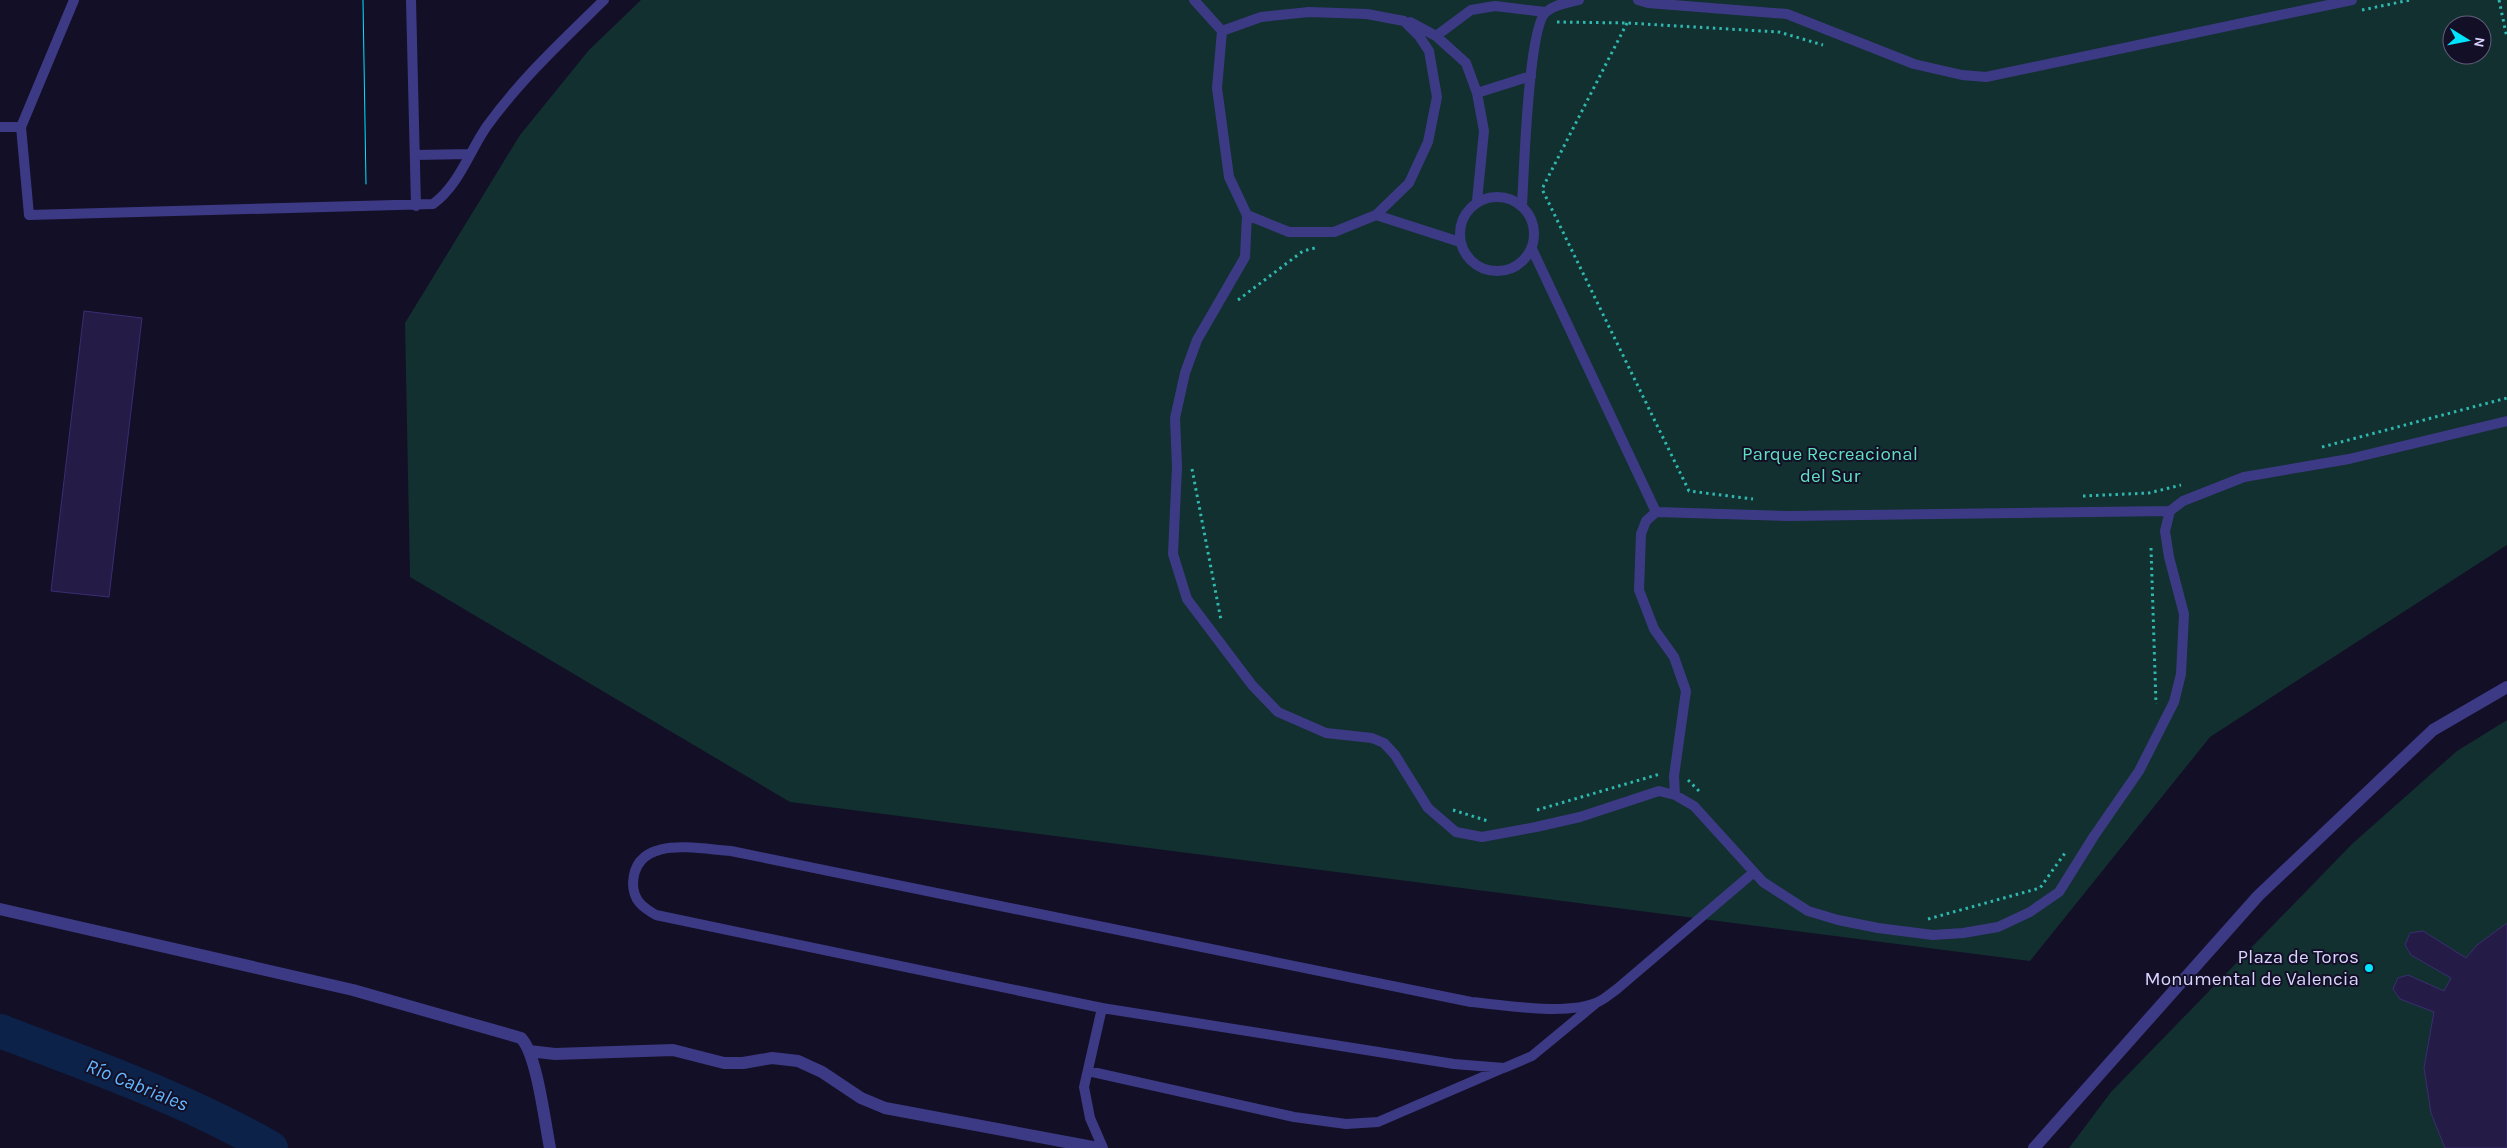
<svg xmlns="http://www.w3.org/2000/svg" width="2507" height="1148" viewBox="0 0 2507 1148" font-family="Karla,sans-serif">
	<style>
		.green { fill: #12302f; fill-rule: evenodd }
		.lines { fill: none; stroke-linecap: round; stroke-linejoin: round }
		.river { stroke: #0c2248; stroke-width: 34 }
		.building { fill: #241b47; stroke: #3b2d73 }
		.path { stroke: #2fb8b0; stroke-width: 3; stroke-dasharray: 2.5 4; stroke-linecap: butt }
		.service { stroke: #3d3a85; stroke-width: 10 }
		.minor { stroke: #3d3a85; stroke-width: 12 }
		.tram { stroke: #00e5ff; stroke-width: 1 }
		.poi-dot { fill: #00e5ff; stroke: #130f26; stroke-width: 2 }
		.labels { text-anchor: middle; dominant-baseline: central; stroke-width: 4; stroke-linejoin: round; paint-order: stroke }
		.park-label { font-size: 19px; fill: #5fe0c0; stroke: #130f26 }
		.poi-label { font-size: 19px; fill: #d9d4ff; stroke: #130f26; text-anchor: end }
		.water-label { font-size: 20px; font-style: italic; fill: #62b6ff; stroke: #130f26 }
	</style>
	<rect width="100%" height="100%" fill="#130f26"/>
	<path class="green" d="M 641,0 L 2507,0 L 2507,545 L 2210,737 L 2030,961 L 790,802 L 410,577 L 405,323 L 520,135 L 589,50 ZM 2452,25 L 2482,25 L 2482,55 L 2452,55 Z
		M 2507,720 L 2507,1148 L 2069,1148 L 2111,1092 L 2352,844 L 2457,751 Z"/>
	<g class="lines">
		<path class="river" d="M 0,1031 C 92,1066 185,1099 271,1148"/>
	</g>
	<path class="building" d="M 84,311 L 142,318 L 109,597 L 51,591 Z
		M 2507,923 L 2507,1148 L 2445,1148 L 2431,1113 L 2424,1068 L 2434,1012 L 2400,999 L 2393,989 L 2398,978 L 2408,975 L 2444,991 L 2451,978 L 2411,955 L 2405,945 L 2410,933 L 2423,931 L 2466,958 L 2477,945 Z"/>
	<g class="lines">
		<path class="path" d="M 2499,0 L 2507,38
			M 2362,10 L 2410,0
			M 1557,22 L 1627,23 L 1779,32 L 1823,45
			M 1627,23 L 1542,189 L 1689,491 L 1753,499
			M 1238,300 L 1303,251 L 1315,248
			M 2322,447 L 2507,398
			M 1192,469 L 1221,620
			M 2083,496 L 2149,493 L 2181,485
			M 2151,548 L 2156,704
			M 1688,780 L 1699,791
			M 1453,810 L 1488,821
			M 1537,810 L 1660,774
			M 1928,919 L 2040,888 L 2065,853"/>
		<path class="service" d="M 411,0 L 416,206
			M 1194,0 L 1222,31 L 1217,88 L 1229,177 L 1247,215 L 1245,257 L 1197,340 L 1185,373 L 1175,418 L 1177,467 L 1173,554 L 1187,599 L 1252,685 L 1278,712 L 1326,733 L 1372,738 L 1384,743 L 1395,755 L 1428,808 L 1456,832 L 1482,837 L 1536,827 L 1580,817 L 1659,791 L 1675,795 L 1694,806 L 1763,882 L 1808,911 L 1838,920 L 1878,928 L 1933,935 L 1963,933 L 1998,927 L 2030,912 L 2059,892 L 2094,836 L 2139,771 L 2174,702 L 2181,674 L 2184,614 L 2169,557 L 2165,531 L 2170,511 L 2183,501 L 2244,477 L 2349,459 L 2507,421
			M 1638,0 L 1648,3 L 1787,14 L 1914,64 L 1962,75 L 1986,77 L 2352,0
			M 1410,22 L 1436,36 L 1466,63 L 1477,93 L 1484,131 L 1477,201
			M 1222,31 L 1261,17 L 1309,12 L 1367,14 L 1404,21 L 1419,36 L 1429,51 L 1437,97 L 1428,142 L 1409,183 L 1376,215 L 1334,232 L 1289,232 L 1247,215
			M 1436,36 L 1471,10 L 1495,6 L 1545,12
			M 1477,93 L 1531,76
			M 0,127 L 21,127 L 74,0
			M 21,127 L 29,215 L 433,204 C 459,185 469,152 487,126 C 521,79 563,40 604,0
			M 415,155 L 470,154
			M1460 234a37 37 0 1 1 74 0a37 37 0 1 1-74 0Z
			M 1522,205 C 1524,174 1528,27 1546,12 C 1555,4 1568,3 1579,0
			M 1376,215 L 1460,242
			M 1532,249 L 1656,512
			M 1675,795 L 1674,776 L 1686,691 L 1674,657 L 1654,629 L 1639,590 L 1641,534 L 1646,521 L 1656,512 L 1788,516 L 2170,511
			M 1102,1008 L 1454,1064 L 1504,1068 L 1532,1056 L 1595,1004
			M 1088,1071 L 1294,1117 L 1346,1124 L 1378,1122 L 1501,1069
			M 1103,1148 L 1090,1118 L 1084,1087 L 1102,1008 L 656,915 C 642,907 633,900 633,883 C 635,834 697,849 731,851 L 1471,1002 C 1505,1005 1567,1016 1598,1002 C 1605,999 1611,993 1617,989 L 1754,872"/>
		<path class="minor" d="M 0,909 L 353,990 L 521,1038 C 537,1054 545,1124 550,1148
			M 529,1051 L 555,1054 L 673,1050 L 724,1063 L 743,1063 L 772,1058 L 798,1061 L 822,1072 L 861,1098 L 885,1108 L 1098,1148
			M 2034,1148 L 2258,896 L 2433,730 L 2507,687"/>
		<path class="tram" d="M 363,0 L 366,184"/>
	</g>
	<circle class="poi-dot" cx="2369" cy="968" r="5"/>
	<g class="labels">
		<g class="park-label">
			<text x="1830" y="454">Parque Recreacional<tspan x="1830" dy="22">del Sur</tspan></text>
		</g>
		<g class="poi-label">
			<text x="2359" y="957">Plaza de Toros<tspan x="2359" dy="22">Monumental de Valencia</tspan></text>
		</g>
		<g class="water-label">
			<text transform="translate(137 1085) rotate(22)">Río Cabriales</text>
		</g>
	</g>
	<g transform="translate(2467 40) rotate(100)"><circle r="24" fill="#130f26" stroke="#625e7d"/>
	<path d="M0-4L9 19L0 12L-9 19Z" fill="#00e5ff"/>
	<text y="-8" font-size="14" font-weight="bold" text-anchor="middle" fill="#d9d4ff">N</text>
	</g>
</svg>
